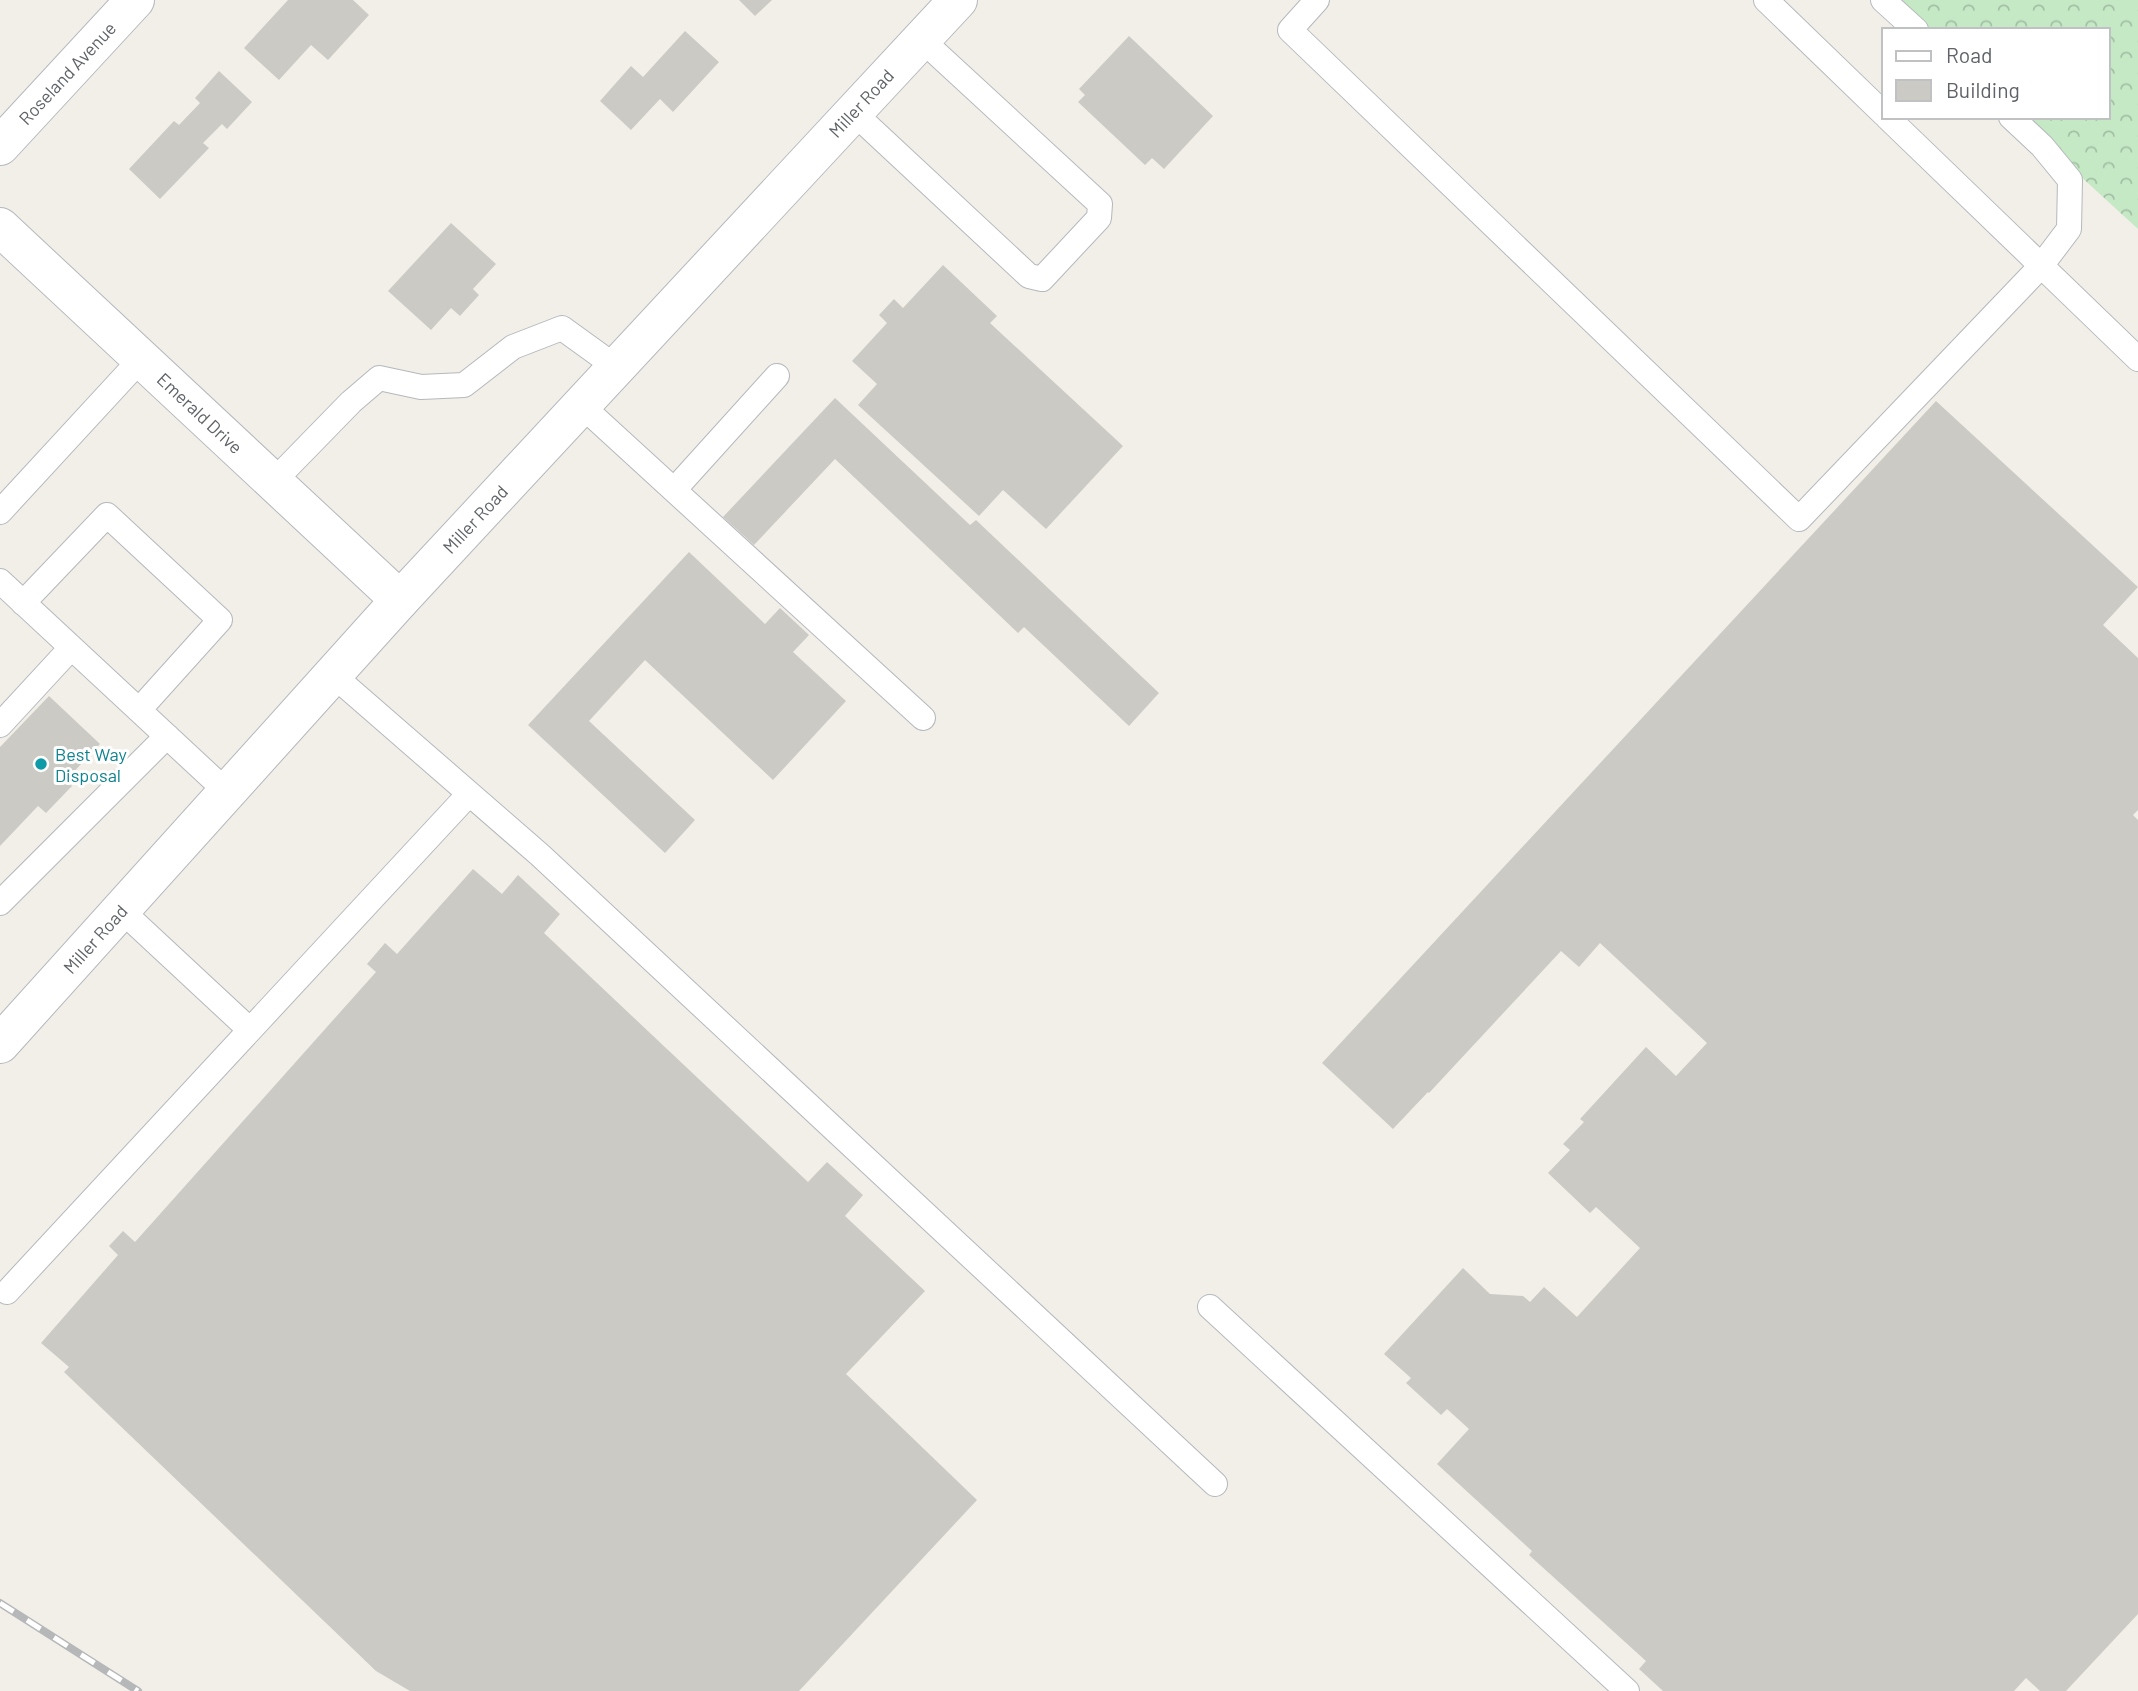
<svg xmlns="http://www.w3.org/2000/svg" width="2138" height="1691" viewBox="0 0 2138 1691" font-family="Barlow,sans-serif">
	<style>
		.forest { fill: url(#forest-crowns) }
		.building { fill: #cccac5 }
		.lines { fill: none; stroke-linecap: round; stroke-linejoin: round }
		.service-casing { stroke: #b5b8bc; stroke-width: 26 }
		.minor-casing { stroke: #b5b8bc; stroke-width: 40 }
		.tertiary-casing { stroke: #b5b8bc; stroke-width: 40 }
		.service { stroke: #fff; stroke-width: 24 }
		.minor { stroke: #fff; stroke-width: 38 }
		.tertiary { stroke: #fff; stroke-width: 38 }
		.rail-casing { stroke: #b6b7b8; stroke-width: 8 }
		.rail { stroke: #fff; stroke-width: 5; stroke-dasharray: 16; stroke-linecap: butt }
		.culture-dot { fill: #0f9aa8; stroke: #fff; stroke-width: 2.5 }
		.labels { text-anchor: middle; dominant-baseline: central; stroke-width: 6; stroke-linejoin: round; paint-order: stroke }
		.street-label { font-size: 18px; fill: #5f6368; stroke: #fff }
		.culture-label { font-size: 18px; fill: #0d838f; stroke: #fff; text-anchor: start }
	</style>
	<defs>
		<pattern id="forest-crowns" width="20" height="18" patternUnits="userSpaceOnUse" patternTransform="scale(1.75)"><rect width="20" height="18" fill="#c5e8c5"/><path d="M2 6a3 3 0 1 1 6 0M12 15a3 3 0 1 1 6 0" fill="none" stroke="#a3c0a4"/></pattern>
	</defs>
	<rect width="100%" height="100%" fill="#f1efe8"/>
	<path class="forest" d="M 1887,0 L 2138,0 L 2138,229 L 2016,117 L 2108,117 L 2108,30 L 1920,30 Z"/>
	<path class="building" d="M 288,0 L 353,0 L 369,15 L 328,60 L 311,45 L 279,80 L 244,48 Z
		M 739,0 L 772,0 L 755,16 Z
		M 685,31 L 719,62 L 673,112 L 660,99 L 631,130 L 600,101 L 631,66 L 643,77 Z
		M 1129,36 L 1213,116 L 1164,169 L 1152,158 L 1145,165 L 1078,102 L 1085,95 L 1079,89 Z
		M 219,71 L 252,102 L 227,129 L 222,124 L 203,143 L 209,148 L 160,199 L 129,169 L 174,121 L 179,125 L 200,103 L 195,98 Z
		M 451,223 L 496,264 L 473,289 L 479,295 L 460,316 L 451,308 L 431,330 L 388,291 Z
		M 943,265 L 997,316 L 990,323 L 1123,446 L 1046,529 L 1003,490 L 979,516 L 858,405 L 877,384 L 852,361 L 887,323 L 879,315 L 894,299 L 903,308 Z
		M 835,398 L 970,525 L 976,520 L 1159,693 L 1129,726 L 1024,627 L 1018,633 L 835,459 L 754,545 L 723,517 Z
		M 1936,401 L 2138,587 L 2103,625 L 2138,658 L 2138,810 L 2133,815 L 2138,820 L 2138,1614 L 2066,1691 L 2040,1691 L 2026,1678 L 2014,1691 L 1663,1691 L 1639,1669 L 1646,1661 L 1529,1555 L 1532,1551 L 1437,1464 L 1469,1429 L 1447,1409 L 1441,1415 L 1406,1383 L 1411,1378 L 1384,1354 L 1463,1268 L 1490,1294 L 1523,1296 L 1530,1302 L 1544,1287 L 1577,1317 L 1640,1248 L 1596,1207 L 1590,1213 L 1548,1173 L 1570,1150 L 1563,1144 L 1584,1122 L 1580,1119 L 1646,1047 L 1676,1076 L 1707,1043 L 1600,943 L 1579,967 L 1561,951 L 1429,1093 L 1428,1092 L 1393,1129 L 1322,1063 Z
		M 689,552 L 765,624 L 780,608 L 809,635 L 793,652 L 846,701 L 773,780 L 645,660 L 589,721 L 695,820 L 665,853 L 528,725 Z
		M 49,696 L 100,744 L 66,780 L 72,786 L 46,813 L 38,806 L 0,846 L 0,747 Z
		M 473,869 L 502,894 L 518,875 L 560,914 L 544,933 L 808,1182 L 827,1162 L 863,1195 L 845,1216 L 925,1291 L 846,1374 L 977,1500 L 799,1691 L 410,1691 L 376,1671 L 64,1372 L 69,1367 L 41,1343 L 118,1255 L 109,1246 L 123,1231 L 135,1242 L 376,972 L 367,964 L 385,943 L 397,954 Z"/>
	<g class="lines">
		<defs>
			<path id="service" d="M 1317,0 L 1290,30 L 1799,519 L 2041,266 L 2069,229 L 2070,180 L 2042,146 L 2011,117
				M 1766,0 L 1884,114
				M 1883,0 L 1916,30
				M 853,112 L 1029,276 L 1042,279 L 1099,218 L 1100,204 L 921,39
				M 1887,117 L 2138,359
				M 581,405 L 923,718
				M 273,482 L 351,402 L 379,378 L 421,387 L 464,385 L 513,347 L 562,328 L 616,367
				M 674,490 L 777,376
				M 0,512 L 141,359
				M 0,581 L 227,792
				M 23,603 L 107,515 L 220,620 L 139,710
				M 333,675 L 540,855 L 1215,1484
				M 0,725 L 71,648
				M 0,903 L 167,736
				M 121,910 L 250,1030
				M 7,1292 L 469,794
				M 1210,1307 L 1627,1691"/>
			<path id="minor" d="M 0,146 L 135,0
				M 0,227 L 400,600"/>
			<path id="tertiary" d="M 0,1044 L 400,600 L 958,0"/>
		</defs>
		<use href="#service" class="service-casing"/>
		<use href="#minor" class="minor-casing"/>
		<use href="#tertiary" class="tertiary-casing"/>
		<use href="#service" class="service"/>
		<use href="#minor" class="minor"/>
		<use href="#tertiary" class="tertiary"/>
		<defs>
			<path id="rail" d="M 0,1603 L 138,1691"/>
		</defs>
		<use href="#rail" class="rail-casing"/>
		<use href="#rail" class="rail"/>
	</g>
	<circle class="culture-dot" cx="41" cy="764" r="7"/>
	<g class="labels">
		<g class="street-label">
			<text transform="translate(67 73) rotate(-47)">Roseland Avenue</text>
			<text transform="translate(861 103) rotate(-47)">Miller Road</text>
			<text transform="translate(200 413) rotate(43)">Emerald Drive</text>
			<text transform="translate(475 519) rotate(-47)">Miller Road</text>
			<text transform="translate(95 939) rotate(-48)">Miller Road</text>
		</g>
		<g class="culture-label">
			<text x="55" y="754">Best Way<tspan x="55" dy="21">Disposal</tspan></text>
		</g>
	</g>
	<rect x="1882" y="28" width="228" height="91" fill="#ffffff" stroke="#bfc1c3" stroke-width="2"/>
	<rect x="1896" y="51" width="35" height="10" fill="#ffffff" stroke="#bfc1c3" stroke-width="2"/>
	<text x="1946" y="63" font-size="21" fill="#5f6368">Road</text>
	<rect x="1896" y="80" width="35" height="21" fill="#cccac5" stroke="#bfc1c3" stroke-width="2"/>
	<text x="1946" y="98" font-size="21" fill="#5f6368">Building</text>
</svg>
